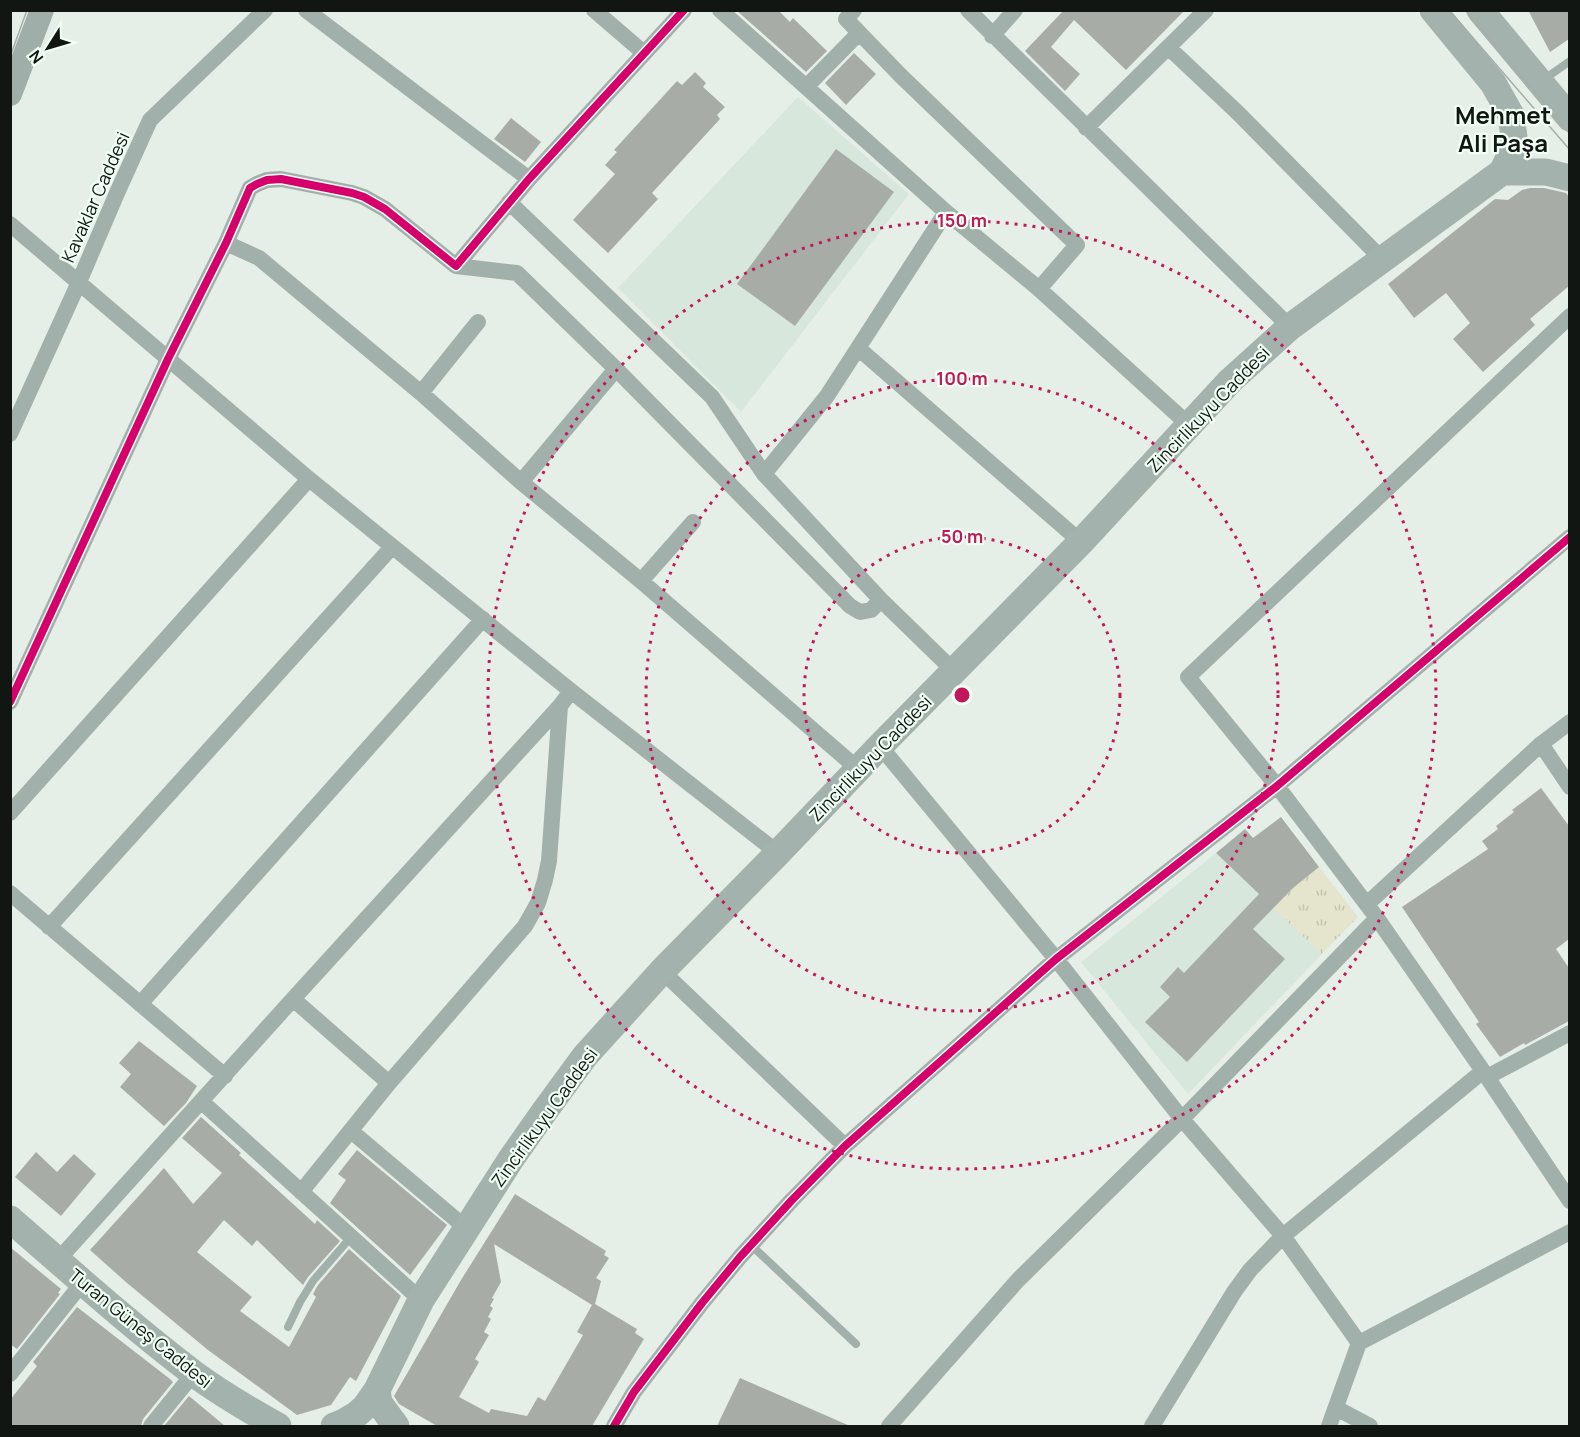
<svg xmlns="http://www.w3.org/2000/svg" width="1580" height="1437" viewBox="0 0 1580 1437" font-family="Manrope,sans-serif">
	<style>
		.built { fill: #d8e7db }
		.park { fill: url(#park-tufts) }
		.building { fill: #a8aca7; fill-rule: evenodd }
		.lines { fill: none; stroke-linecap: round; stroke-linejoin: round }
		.service { stroke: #a2b0ac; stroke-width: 8 }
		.minor { stroke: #a2b0ac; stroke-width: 16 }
		.secondary { stroke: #9faea9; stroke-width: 24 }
		.primary { stroke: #a3b2ac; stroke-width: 27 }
		.tram { stroke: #a5aeaa; stroke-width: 1.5 }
		.cycleway-casing { stroke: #f0fff3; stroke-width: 11 }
		.cycleway { stroke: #d6006c; stroke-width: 8 }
		.ring { fill: none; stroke: #c2185b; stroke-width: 3; stroke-dasharray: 3 6 }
		.labels { text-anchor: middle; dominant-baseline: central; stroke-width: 4.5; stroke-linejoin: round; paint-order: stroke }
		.street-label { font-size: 18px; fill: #121613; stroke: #f0fff3 }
		.district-label { font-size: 24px; font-weight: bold; fill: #121613; stroke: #f0fff3 }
		.centre { fill: #c2185b; stroke: #f0fff3; stroke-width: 3 }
		.ring-label { font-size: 18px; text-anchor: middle; font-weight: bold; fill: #c2185b; stroke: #f0fff3; stroke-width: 4.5; stroke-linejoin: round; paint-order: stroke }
	</style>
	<defs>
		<pattern id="park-tufts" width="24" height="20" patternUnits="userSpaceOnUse" patternTransform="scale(1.5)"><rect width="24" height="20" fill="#e5e4cd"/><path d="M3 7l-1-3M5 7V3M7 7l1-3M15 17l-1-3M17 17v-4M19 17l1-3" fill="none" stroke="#c3c3af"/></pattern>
	</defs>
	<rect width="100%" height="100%" fill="#e6eee8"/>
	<path class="built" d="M 798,97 L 909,194 L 741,412 L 618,288 Z
		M 1216,853 L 1322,954 L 1188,1094 L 1081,962 Z"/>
	<path class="park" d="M 1319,867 L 1358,917 L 1322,954 L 1273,908 L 1293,888 Z"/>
	<path class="building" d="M 736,10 L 778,10 L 790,22 L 793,18 L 827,51 L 806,72 Z
		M 1064,10 L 1185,10 L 1126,70 L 1074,20 L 1051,47 L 1080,74 L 1065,91 L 1025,51 Z
		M 1528,10 L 1569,10 L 1569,39 L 1550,52 Z
		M 854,53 L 876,74 L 846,105 L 825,83 Z
		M 695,72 L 706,83 L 703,87 L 725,107 L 717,115 L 720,119 L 652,193 L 658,199 L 608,253 L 573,220 L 615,174 L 605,165 L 617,152 L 614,150 L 677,81 L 682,85 Z
		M 511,118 L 541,142 L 525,162 L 494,139 Z
		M 836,149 L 894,192 L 795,326 L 737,284 Z
		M 1530,188 L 1544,188 L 1566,193 L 1569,197 L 1569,286 L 1530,319 L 1535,325 L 1483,372 L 1453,339 L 1470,323 L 1446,293 L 1414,318 L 1388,284 L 1495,199 L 1508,200 L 1522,190 Z
		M 1541,788 L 1569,826 L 1569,939 L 1556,949 L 1569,968 L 1569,1021 L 1525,1045 L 1524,1043 L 1500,1057 L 1476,1024 L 1479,1022 L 1402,907 L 1488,849 L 1482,841 L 1498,829 L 1496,826 L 1514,812 L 1512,810 Z
		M 1281,817 L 1319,867 L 1293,888 L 1253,929 L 1285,959 L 1187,1062 L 1145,1022 L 1170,997 L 1160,987 L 1178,967 L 1184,973 L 1259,894 L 1216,853 L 1245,829 L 1253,838 Z
		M 139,1041 L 197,1086 L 186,1103 L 164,1126 L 120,1087 L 131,1074 L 119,1063 Z
		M 201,1117 L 241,1153 L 239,1155 L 315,1224 L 317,1220 L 340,1241 L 308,1277 L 303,1285 L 257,1240 L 252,1246 L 224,1220 L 197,1252 L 252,1297 L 240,1311 L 289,1347 L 316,1297 L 313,1294 L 318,1285 L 349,1249 L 401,1296 L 356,1381 L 350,1377 L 331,1405 L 297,1415 L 208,1350 L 127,1283 L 90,1250 L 164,1168 L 193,1204 L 222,1173 L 182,1138 Z
		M 357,1150 L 447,1225 L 410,1275 L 330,1203 L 346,1180 L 338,1174 Z
		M 36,1152 L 57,1172 L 74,1154 L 96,1174 L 61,1216 L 15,1177 Z
		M 515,1194 L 606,1251 L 604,1255 L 609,1258 L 596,1278 L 601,1281 L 595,1304 L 637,1329 L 635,1333 L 644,1339 L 592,1426 L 437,1426 L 399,1404 L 394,1396 L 461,1280 ZM 494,1244 L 592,1305 L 577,1332 L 583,1335 L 556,1382 L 545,1401 L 538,1397 L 527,1416 L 491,1409 L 489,1413 L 459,1397 L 479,1362 L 475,1359 L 489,1335 L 484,1332 L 491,1319 L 488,1317 L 493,1308 L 490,1306 L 494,1299 L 492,1298 L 501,1282 Z
		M 10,1247 L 61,1289 L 58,1293 L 60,1294 L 17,1349 L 10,1344 Z
		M 77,1307 L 170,1379 L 173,1382 L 143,1419 L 141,1426 L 10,1426 L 10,1400 L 37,1366 L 33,1362 Z
		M 740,1378 L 850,1426 L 717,1426 Z
		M 189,1396 L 225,1426 L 164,1426 Z"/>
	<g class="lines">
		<path class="service" d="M 1543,80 L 1570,61
			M 751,1245 L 856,1344
			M 288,1327 L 300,1302 L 313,1281 L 351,1237"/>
		<path class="minor" d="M 306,10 L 529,179
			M 594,10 L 644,53
			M 720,10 L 946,212 L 1039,289 L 1189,425
			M 854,10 L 846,19 L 901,76 L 1077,245 L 1039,289
			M 968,10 L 1290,327
			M 992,36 L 1015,10
			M 1169,48 L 1237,112 L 1383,260
			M 806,87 L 859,33
			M 1086,128 L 1206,10
			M 509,202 L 712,397 L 764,474 L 881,600 L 954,671
			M 10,224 L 309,479 L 571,691 L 778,853
			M 226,243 L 259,258 L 421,393 L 521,482 L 641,581 L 858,769
			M 456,266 L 517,273 L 616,369 L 850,606 L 860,612 L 871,610 L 881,600
			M 1570,316 L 1188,677 L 1277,786 L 1377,918 L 1483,1071 L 1570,1201
			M 858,348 L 1081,542
			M 421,393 L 478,322
			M 10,434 L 79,282 L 117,193 L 150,120 L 265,10
			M 764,474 L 827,396 L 946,212
			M 521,482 L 616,369
			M 641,581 L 693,522
			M 10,702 L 168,359 L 226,243 L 250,188 L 257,184 L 267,180 L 281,179 L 352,193 L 364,197 L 385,209 L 456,266 L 529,179 L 684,10
			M 1541,744 L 1570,787
			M 880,746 L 1056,959 L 1182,1119 L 1283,1236 L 1359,1343
			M 10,813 L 309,479
			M 10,893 L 225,1076
			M 1367,904 L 1541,744 L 1570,722
			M 49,927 L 392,547
			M 662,971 L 845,1146
			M 293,999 L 389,1083
			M 140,1004 L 483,619
			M 1487,1077 L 1570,1033
			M 202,1102 L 421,1300
			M 351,1131 L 466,1228
			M 301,1192 L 389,1083 L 525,926 L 538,903 L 545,880 L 549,861 L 560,706
			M 58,1260 L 293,999 L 560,706 L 571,691
			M 10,1374 L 83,1282
			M 1336,1408 L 1370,1426
			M 151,1426 L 194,1373
			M 614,1426 L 634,1392 L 702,1303 L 740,1257 L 792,1200 L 845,1146 L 1056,959 L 1277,786 L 1570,537
			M 889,1426 L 1018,1280 L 1182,1119 L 1377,918
			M 1152,1426 L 1234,1292 L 1250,1270 L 1283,1236 L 1483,1071
			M 1329,1426 L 1359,1343 L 1570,1232"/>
		<path class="secondary" d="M 10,94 L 42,10"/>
		<path class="primary" d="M 1433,10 L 1493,83 L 1511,115 L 1515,145 L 1502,172
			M 1480,10 L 1570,118
			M 10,1219 C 70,1271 130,1325 193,1373 C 220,1393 249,1410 278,1426
			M 377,1390 L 379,1403 L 396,1426
			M 334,1426 L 344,1422 L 356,1415 L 365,1407 L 377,1390 L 421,1300 L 511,1159 L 544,1112 L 585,1056 L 662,971 L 778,853 L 880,746 L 1081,542 L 1230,381 L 1290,327 L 1502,172 L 1546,172 L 1570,178"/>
		<path class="tram" d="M 1449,10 L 1570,150
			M 1465,10 L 1570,134
			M 10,57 L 27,10"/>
		<defs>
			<path id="cycleway" d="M 10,702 L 168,359 L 226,243 L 250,188 L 257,184 L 267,180 L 281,179 L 352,193 L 364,197 L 385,209 L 456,266 L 529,179 L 684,10
				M 614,1426 L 634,1392 L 702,1303 L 740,1257 L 792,1200 L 845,1146 L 1056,959 L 1277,786 L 1570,537"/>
		</defs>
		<use href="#cycleway" class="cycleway-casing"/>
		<use href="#cycleway" class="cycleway"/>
	</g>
	<g class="ring">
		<circle cx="962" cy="695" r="158"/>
		<circle cx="962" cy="695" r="316"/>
		<circle cx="962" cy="695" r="474"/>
	</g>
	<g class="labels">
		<g class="street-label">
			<text transform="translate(95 197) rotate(-66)">Kavaklar Caddesi</text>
			<text transform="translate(1208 409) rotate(-46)">Zincirlikuyu Caddesi</text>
			<text transform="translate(870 758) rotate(-46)">Zincirlikuyu Caddesi</text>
			<text transform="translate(544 1117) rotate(-54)">Zincirlikuyu Caddesi</text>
			<text transform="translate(141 1328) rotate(39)">Turan Güneş Caddesi</text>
		</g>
		<g class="district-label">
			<text x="1503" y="114">Mehmet<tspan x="1503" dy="28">Ali Paşa</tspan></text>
		</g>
	</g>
	<circle cx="962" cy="695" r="9" class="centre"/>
	<g class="ring-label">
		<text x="962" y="227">150 m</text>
		<text x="962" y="385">100 m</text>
		<text x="962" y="543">50 m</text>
	</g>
	<rect width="1580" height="1437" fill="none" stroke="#121613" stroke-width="24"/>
	<g transform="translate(48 48) rotate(233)" stroke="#f0fff3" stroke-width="4.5" paint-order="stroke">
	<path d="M0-4.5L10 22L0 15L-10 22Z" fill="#121613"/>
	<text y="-9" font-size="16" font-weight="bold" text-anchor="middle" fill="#121613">N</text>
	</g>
</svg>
